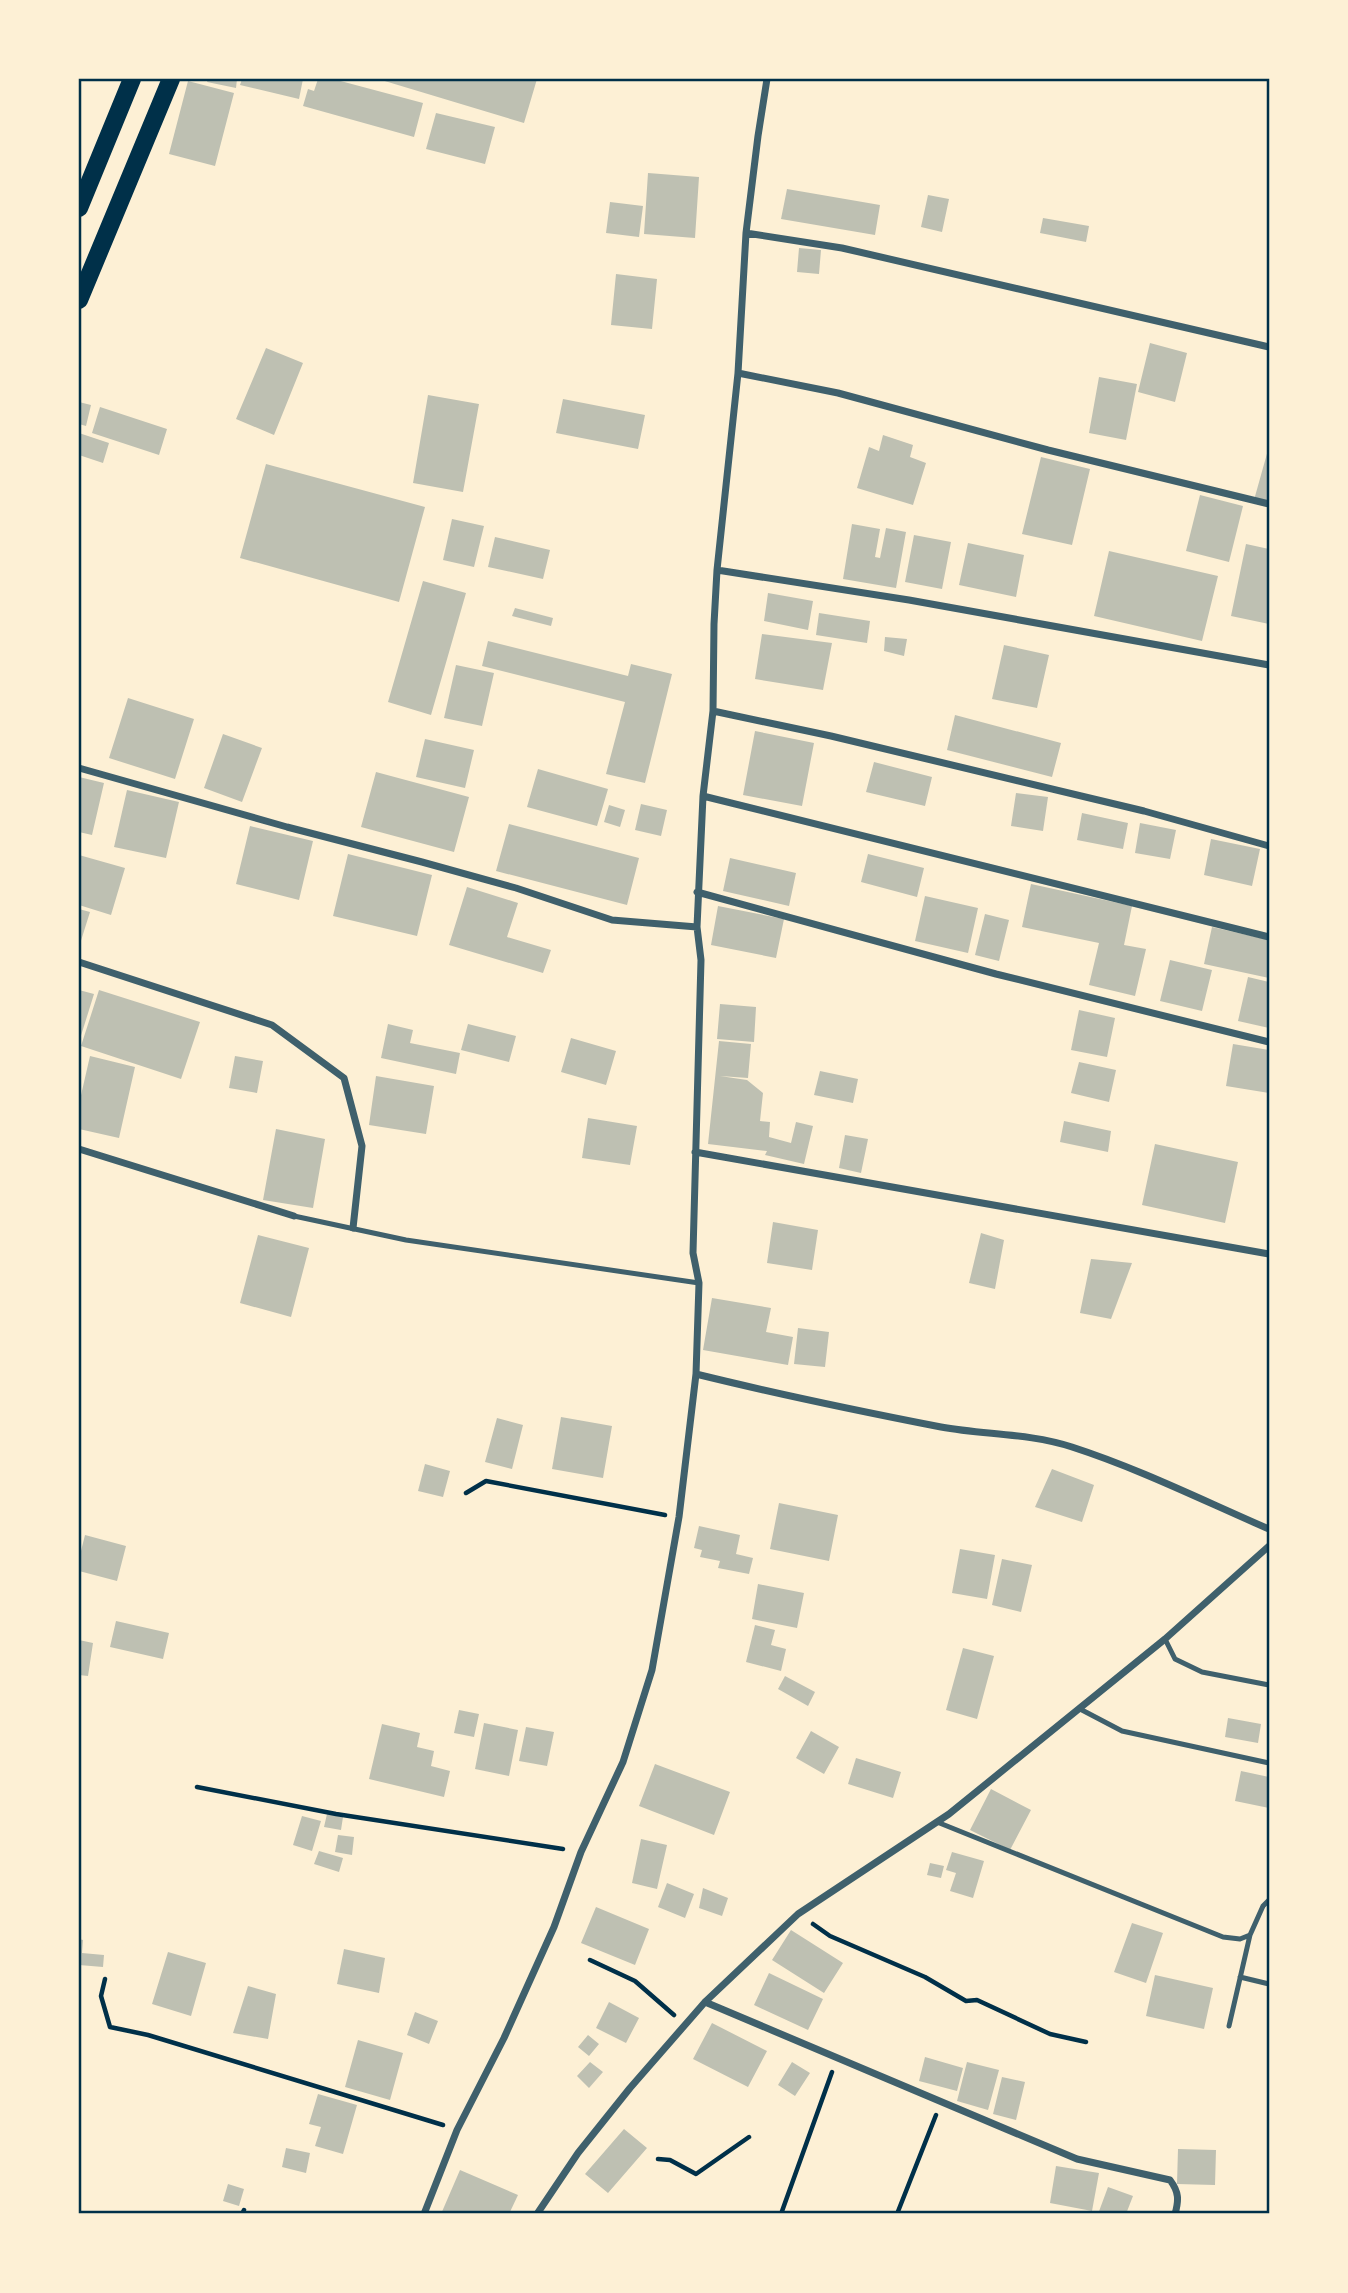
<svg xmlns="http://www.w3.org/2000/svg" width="1348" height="2293" viewBox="0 0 1348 2293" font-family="'Source Sans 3',sans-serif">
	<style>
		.building { fill: #bec0b2 }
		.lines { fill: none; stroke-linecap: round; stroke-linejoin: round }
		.path { stroke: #003049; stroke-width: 4.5 }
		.service { stroke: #3f606c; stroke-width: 5 }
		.minor { stroke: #3f606c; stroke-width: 7 }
		.primary { stroke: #003049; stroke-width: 18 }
		.neatline { fill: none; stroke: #003049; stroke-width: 2.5 }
	</style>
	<rect width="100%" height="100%" fill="#fdf0d5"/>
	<path class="building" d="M 208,79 L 237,79 L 236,88 L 207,82 Z
		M 242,79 L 303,79 L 299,99 L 240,85 Z
		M 318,79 L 333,79 L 423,103 L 414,137 L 303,106 L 308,89 L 314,91 Z
		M 378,79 L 537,79 L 524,123 Z
		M 188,81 L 234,93 L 215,166 L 169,154 Z
		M 436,113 L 495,127 L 485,164 L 426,149 Z
		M 648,173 L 699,177 L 695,238 L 644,234 Z
		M 787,189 L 880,205 L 875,235 L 781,219 Z
		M 928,195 L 949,199 L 942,232 L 921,227 Z
		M 610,202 L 643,206 L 639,237 L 606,233 Z
		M 1043,218 L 1089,226 L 1086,242 L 1040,233 Z
		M 799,248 L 821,250 L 819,274 L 797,272 Z
		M 616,274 L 657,279 L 652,329 L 611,325 Z
		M 1150,343 L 1187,353 L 1175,402 L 1138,392 Z
		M 266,348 L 303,363 L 274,435 L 236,419 Z
		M 1099,377 L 1137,384 L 1126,440 L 1089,433 Z
		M 428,395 L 479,404 L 463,492 L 413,483 Z
		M 563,399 L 645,415 L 638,449 L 556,433 Z
		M 79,402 L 91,405 L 86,426 L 79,424 Z
		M 100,407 L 167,429 L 159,455 L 92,433 Z
		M 79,433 L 109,443 L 103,463 L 79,455 Z
		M 883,435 L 913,445 L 910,457 L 926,463 L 913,505 L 857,488 L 869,447 L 879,451 Z
		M 1268,450 L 1269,450 L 1269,504 L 1254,500 Z
		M 1041,457 L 1090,469 L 1072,545 L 1022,534 Z
		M 266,464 L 425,507 L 399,602 L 240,558 Z
		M 1200,495 L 1243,506 L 1229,562 L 1186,551 Z
		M 452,519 L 484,526 L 474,567 L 443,560 Z
		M 852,524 L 880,529 L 875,557 L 880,558 L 886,528 L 906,532 L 896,588 L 843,579 Z
		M 914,535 L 951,542 L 942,589 L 905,582 Z
		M 495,537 L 550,550 L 543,579 L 488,567 Z
		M 968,543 L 1024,555 L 1016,597 L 959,585 Z
		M 1246,544 L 1269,549 L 1269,624 L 1231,616 Z
		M 1109,551 L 1218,576 L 1202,641 L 1094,616 Z
		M 423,581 L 466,593 L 431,715 L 388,702 Z
		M 768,593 L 813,601 L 808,630 L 764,621 Z
		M 515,608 L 553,618 L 551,626 L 512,616 Z
		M 819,613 L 870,621 L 867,643 L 816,635 Z
		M 762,634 L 832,643 L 823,690 L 755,679 Z
		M 885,637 L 907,639 L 904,656 L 884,651 Z
		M 488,641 L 628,676 L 631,664 L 672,674 L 645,783 L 606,774 L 625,702 L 482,666 Z
		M 1004,645 L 1049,655 L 1037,708 L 992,699 Z
		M 456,665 L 494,673 L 482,726 L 444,718 Z
		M 128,698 L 194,719 L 175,779 L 109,758 Z
		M 955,715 L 1061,743 L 1052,777 L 947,750 Z
		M 755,731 L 814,743 L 802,806 L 743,795 Z
		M 223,734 L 262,748 L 242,802 L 204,788 Z
		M 425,739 L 474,750 L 465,788 L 416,777 Z
		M 874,762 L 932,777 L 925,806 L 866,792 Z
		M 538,769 L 608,789 L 597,826 L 527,807 Z
		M 376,772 L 469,797 L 454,852 L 361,827 Z
		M 79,777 L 104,783 L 92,835 L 79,832 Z
		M 127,790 L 179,802 L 166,858 L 114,847 Z
		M 1016,793 L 1048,797 L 1043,831 L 1011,826 Z
		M 641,804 L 667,810 L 661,836 L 635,830 Z
		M 609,805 L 625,810 L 620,827 L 604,822 Z
		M 1082,813 L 1128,823 L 1123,849 L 1077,840 Z
		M 1140,823 L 1176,830 L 1170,859 L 1135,853 Z
		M 509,824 L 639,858 L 627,905 L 496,871 Z
		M 250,826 L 313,841 L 299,900 L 236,884 Z
		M 1211,839 L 1260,849 L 1252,886 L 1204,875 Z
		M 348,854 L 432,875 L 417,936 L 333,916 Z
		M 868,854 L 924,868 L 917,897 L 861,882 Z
		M 79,855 L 125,868 L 111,915 L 79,905 Z
		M 730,858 L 796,873 L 789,906 L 723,891 Z
		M 1031,884 L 1132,906 L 1124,945 L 1146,949 L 1135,996 L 1089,985 L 1099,943 L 1022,927 Z
		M 467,887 L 518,903 L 507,937 L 551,950 L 543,973 L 449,945 Z
		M 925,896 L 978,908 L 968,953 L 915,941 Z
		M 718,906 L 784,919 L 776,958 L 711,945 Z
		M 79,909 L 90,912 L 79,947 Z
		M 985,914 L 1009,920 L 999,961 L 975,955 Z
		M 1212,927 L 1269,940 L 1269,978 L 1204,964 Z
		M 1170,960 L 1212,970 L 1202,1011 L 1160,1001 Z
		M 1248,977 L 1269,982 L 1269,1028 L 1238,1021 Z
		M 79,990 L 94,994 L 79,1042 Z
		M 99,990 L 200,1022 L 181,1079 L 81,1046 Z
		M 720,1004 L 756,1007 L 754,1042 L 717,1039 Z
		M 1079,1010 L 1115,1018 L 1107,1057 L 1071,1050 Z
		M 388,1024 L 413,1030 L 410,1043 L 460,1053 L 456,1074 L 381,1058 Z
		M 468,1024 L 516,1036 L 509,1062 L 461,1050 Z
		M 571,1038 L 616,1051 L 606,1085 L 561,1072 Z
		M 719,1041 L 751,1044 L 748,1078 L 720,1076 L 747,1080 L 763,1093 L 760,1121 L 770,1122 L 769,1137 L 791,1143 L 796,1122 L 813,1126 L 804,1164 L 765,1155 L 767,1151 L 708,1144 Z
		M 1233,1044 L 1269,1050 L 1269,1093 L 1226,1086 Z
		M 90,1056 L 135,1067 L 119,1138 L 79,1129 L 79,1104 Z
		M 235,1056 L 263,1061 L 257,1093 L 229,1088 Z
		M 1079,1062 L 1116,1070 L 1109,1102 L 1071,1093 Z
		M 820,1071 L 858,1079 L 853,1103 L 814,1095 Z
		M 376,1076 L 434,1086 L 426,1134 L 369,1125 Z
		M 588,1118 L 637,1126 L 630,1165 L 582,1158 Z
		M 1064,1121 L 1111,1131 L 1108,1152 L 1060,1142 Z
		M 276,1129 L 325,1139 L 313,1208 L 263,1200 Z
		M 845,1135 L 868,1139 L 861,1173 L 839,1168 Z
		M 1155,1144 L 1238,1162 L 1225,1223 L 1142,1205 Z
		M 773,1222 L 818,1230 L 812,1270 L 767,1263 Z
		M 981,1233 L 1004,1240 L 995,1289 L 969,1283 Z
		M 258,1235 L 309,1248 L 291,1317 L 240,1303 Z
		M 1091,1259 L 1132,1263 L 1111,1319 L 1080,1313 Z
		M 712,1298 L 771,1308 L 766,1332 L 793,1337 L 788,1365 L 703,1350 Z
		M 798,1328 L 829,1332 L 825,1367 L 794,1364 Z
		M 561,1417 L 612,1426 L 603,1478 L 552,1469 Z
		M 497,1418 L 523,1425 L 512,1469 L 485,1462 Z
		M 425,1464 L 450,1471 L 443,1497 L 418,1491 Z
		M 1052,1469 L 1094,1485 L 1082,1522 L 1035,1507 Z
		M 779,1503 L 838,1515 L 829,1561 L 770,1549 Z
		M 699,1526 L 740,1535 L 736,1554 L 753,1558 L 749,1574 L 718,1568 L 720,1561 L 700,1557 L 702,1550 L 694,1548 Z
		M 85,1535 L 126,1546 L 117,1581 L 79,1571 L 79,1559 Z
		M 960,1549 L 995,1555 L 987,1599 L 952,1593 Z
		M 1002,1559 L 1032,1565 L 1021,1612 L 992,1605 Z
		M 758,1584 L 804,1593 L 797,1628 L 752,1619 Z
		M 116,1621 L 169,1633 L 163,1659 L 110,1647 Z
		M 755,1625 L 775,1630 L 771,1645 L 786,1649 L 781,1671 L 746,1662 Z
		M 79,1640 L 93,1643 L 88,1676 L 79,1675 Z
		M 963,1648 L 994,1656 L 977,1719 L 946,1710 Z
		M 785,1676 L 815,1692 L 808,1706 L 778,1689 Z
		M 459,1710 L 479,1714 L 474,1737 L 454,1733 Z
		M 1228,1718 L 1261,1724 L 1258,1743 L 1225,1737 Z
		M 484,1723 L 518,1730 L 509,1776 L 475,1769 Z
		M 382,1724 L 420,1733 L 417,1747 L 434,1751 L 431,1766 L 450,1771 L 444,1797 L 369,1779 Z
		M 526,1727 L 554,1732 L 547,1766 L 519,1761 Z
		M 811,1731 L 839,1747 L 824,1774 L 796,1758 Z
		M 856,1758 L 901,1772 L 893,1798 L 848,1784 Z
		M 655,1764 L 730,1792 L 714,1835 L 639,1806 Z
		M 1241,1771 L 1269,1777 L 1269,1808 L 1235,1801 Z
		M 991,1789 L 1031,1810 L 1010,1850 L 970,1830 Z
		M 327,1814 L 343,1817 L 341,1830 L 324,1827 Z
		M 302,1816 L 321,1821 L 312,1851 L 293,1845 Z
		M 338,1835 L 354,1837 L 352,1855 L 335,1852 Z
		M 641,1839 L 667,1845 L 657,1889 L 632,1883 Z
		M 319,1851 L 343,1858 L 339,1872 L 314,1864 Z
		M 952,1852 L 984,1861 L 973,1898 L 950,1891 L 956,1873 L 946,1870 Z
		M 930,1863 L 944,1866 L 941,1878 L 927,1875 Z
		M 667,1883 L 694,1894 L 685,1918 L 658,1907 Z
		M 703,1888 L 728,1898 L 722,1916 L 699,1908 Z
		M 596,1907 L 649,1929 L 635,1965 L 581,1943 Z
		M 1132,1923 L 1163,1933 L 1146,1983 L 1114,1972 Z
		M 791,1930 L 843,1963 L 824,1993 L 772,1960 Z
		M 79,1939 L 83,1940 L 82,1953 L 104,1955 L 103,1967 L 79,1965 Z
		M 344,1949 L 385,1958 L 379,1993 L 337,1984 Z
		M 168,1952 L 206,1963 L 191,2016 L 152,2004 Z
		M 769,1973 L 823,1999 L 808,2030 L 754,2005 Z
		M 1155,1975 L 1213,1988 L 1204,2029 L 1146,2016 Z
		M 248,1986 L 276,1994 L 268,2039 L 233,2033 Z
		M 609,2002 L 639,2018 L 626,2043 L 596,2028 Z
		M 415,2012 L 438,2021 L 429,2044 L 407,2035 Z
		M 712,2023 L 767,2051 L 748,2087 L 693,2059 Z
		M 588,2035 L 599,2044 L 589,2056 L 578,2047 Z
		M 358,2040 L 403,2053 L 390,2100 L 345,2087 Z
		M 925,2057 L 963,2068 L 957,2091 L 919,2081 Z
		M 590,2062 L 603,2072 L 589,2088 L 577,2076 Z
		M 792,2062 L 810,2073 L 795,2096 L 778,2085 Z
		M 967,2062 L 999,2070 L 988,2110 L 957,2101 Z
		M 1002,2077 L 1025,2082 L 1016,2120 L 993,2114 Z
		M 318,2094 L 357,2105 L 343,2154 L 315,2146 L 321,2127 L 309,2124 Z
		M 624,2129 L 647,2148 L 608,2193 L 585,2174 Z
		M 286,2148 L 310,2153 L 306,2173 L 282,2167 Z
		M 1178,2149 L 1216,2150 L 1215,2185 L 1177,2184 Z
		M 1056,2166 L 1099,2173 L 1092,2211 L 1050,2203 Z
		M 460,2170 L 518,2195 L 509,2214 L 441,2214 Z
		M 228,2184 L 244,2189 L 239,2206 L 223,2201 Z
		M 1108,2187 L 1133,2196 L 1126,2214 L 1098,2214 Z"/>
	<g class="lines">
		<path class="path" d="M 466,1493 L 486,1481 L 665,1515
			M 197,1787 L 336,1814 L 563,1849
			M 813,1924 L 830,1936 L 925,1977 L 966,2001 L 977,2000 L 1050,2034 L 1086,2042
			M 590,1960 L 635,1981 L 674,2015
			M 105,1979 L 101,1996 L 110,2027 L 148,2035 L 443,2125
			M 658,2159 L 670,2160 L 696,2174 L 749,2137
			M 242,2214 L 244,2210
			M 781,2214 L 832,2072
			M 897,2214 L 936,2115"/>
		<path class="service" d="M 294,1216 L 406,1240 L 699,1283
			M 1165,1639 L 1175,1659 L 1202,1672 L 1269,1685
			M 1080,1709 L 1122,1731 L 1269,1763
			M 937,1822 L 1223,1937 L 1240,1939 L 1250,1935 L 1263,1906 L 1269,1900
			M 1240,1977 L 1269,1984
			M 1229,2026 L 1250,1935"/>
		<path class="minor" d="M 746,233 L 842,248 L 1269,347
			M 738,373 L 838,393 L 1048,450 L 1269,504
			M 717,570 L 909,600 L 1269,665
			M 713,711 L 831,736 L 1144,811 L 1269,846
			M 79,768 L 287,827 L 422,862 L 516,888 L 612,920 L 697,927 L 703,796 L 713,711 L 714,624 L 717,570 L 738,373 L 746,233 L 758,136 L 767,79
			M 703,796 L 1269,937
			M 697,892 L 996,974 L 1269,1042
			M 79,962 L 272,1025 L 344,1078 L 362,1146 L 353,1228
			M 79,1149 L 294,1216
			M 695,1152 L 1269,1254
			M 696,1374 C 777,1394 859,1411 941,1427 C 985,1435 1029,1433 1072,1447 C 1140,1469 1204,1501 1269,1529
			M 705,2002 L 1077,2159 L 1170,2180 C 1179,2192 1179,2200 1175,2214
			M 424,2214 L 457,2130 L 504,2038 L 554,1927 L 581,1852 L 623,1762 L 652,1670 L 679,1517 L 696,1374 L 699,1283 L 693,1253 L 701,960 L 697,927
			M 537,2214 L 578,2153 L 630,2088 L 705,2002 L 798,1914 L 949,1814 L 1165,1639 L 1269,1546"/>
		<path class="primary" d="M 79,208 L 132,79
			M 79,300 L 171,79"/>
	</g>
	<rect width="1348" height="2293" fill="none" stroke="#fdf0d5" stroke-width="161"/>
	<rect x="80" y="80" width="1188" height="2132" class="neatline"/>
</svg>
